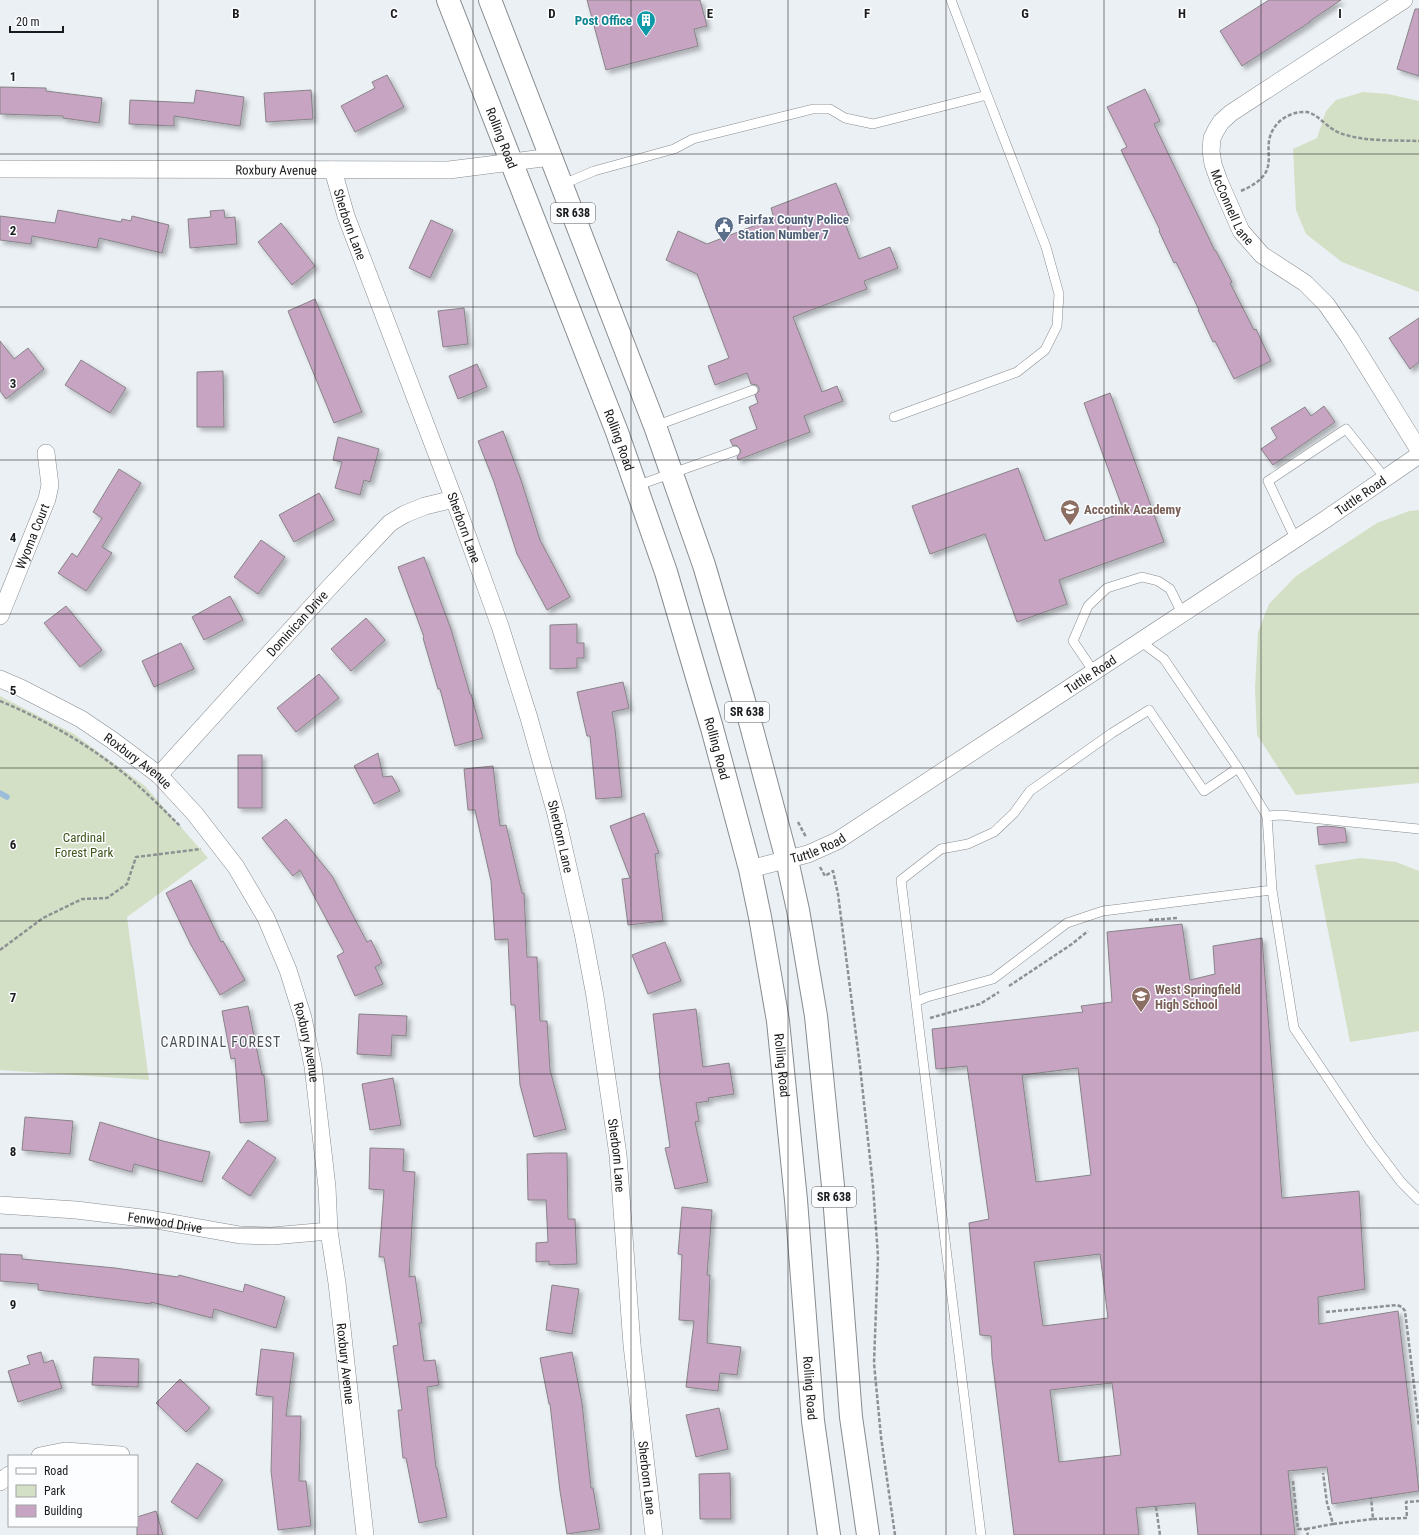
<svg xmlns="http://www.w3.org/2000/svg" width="1419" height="1535" viewBox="0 0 1419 1535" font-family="'Roboto Condensed',sans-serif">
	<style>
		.green { fill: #d4e0c5 }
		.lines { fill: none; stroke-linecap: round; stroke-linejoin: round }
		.stream { stroke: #9bbcdb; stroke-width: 5.5 }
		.building { fill: #c6a4c2; stroke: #888488; fill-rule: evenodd; filter: url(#shadow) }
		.lane-casing { stroke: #878c90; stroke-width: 10 }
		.street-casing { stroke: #878c90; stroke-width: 18 }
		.primary-casing { stroke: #878c90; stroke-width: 24 }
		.path { stroke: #8d9194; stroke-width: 2.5; stroke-dasharray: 4 2; stroke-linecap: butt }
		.lane { stroke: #fff; stroke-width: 9 }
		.street { stroke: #fff; stroke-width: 17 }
		.primary { stroke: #fff; stroke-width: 22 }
		.grid { fill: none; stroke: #1a1b1d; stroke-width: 1; stroke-opacity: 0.55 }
		.labels { text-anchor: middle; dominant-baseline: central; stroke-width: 3; stroke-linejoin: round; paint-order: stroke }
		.shield { fill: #fbfdff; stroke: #5e5f61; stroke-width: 1 }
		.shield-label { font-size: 12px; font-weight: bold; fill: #1a1b1d }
		.culture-label { font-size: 13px; font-weight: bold; fill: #0d838f; stroke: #fbfdff; text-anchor: end }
		.street-label { font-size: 13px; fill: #1a1b1d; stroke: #fbfdff }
		.service-label { font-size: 13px; font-weight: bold; fill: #4e5e75; stroke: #fbfdff; text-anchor: start }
		.education-label { font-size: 13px; font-weight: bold; fill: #785e54; stroke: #fbfdff; text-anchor: start }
		.park-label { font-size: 13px; fill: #42561c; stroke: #fbfdff }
		.neighbourhood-label { font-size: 14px; letter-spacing: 1px; fill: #4c5054; stroke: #fbfdff }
		.grid-label { font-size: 13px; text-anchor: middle; font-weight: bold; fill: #1a1b1d; stroke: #fbfdff; stroke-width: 3; stroke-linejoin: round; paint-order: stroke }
	</style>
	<defs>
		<filter id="shadow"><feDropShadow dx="3.5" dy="3.5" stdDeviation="2" flood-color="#0004"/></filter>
	</defs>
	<rect width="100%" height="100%" fill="#ebf0f5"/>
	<path class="green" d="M 1363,92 L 1388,94 L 1419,101 L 1419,292 L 1342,262 L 1306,234 L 1296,210 L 1293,149 L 1317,138 L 1326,111 L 1336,100 Z
		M 1419,510 L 1419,783 L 1296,795 L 1257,735 L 1255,688 L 1258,632 L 1269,604 L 1296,576 L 1377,523 L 1409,511 Z
		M 0,696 L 74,734 L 145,786 L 208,858 L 127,917 L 149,1080 L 0,1070 Z
		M 1361,858 L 1396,862 L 1419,871 L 1419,1031 L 1350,1042 L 1315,865 Z"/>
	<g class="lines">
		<path class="stream" d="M 0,793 L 7,797"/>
	</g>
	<path class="building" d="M 587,0 L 700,0 L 707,26 L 694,29 L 698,46 L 606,70 Z
		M 1269,0 L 1341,0 L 1310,21 L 1310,22 L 1242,66 L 1220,31 Z
		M 1415,9 L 1419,9 L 1419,76 L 1397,69 Z
		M 387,75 L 404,107 L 355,132 L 341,106 L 375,88 L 372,82 Z
		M 0,87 L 46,88 L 46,91 L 102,98 L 99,123 L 63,118 L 63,116 L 0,114 Z
		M 1145,89 L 1160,121 L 1154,124 L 1215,251 L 1216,251 L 1232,282 L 1230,283 L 1254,330 L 1256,329 L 1271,361 L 1234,379 L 1215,341 L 1213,342 L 1198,310 L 1199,310 L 1176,262 L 1174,263 L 1159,231 L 1160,230 L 1121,150 L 1127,147 L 1107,107 Z
		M 196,90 L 244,97 L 240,126 L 174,116 L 174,126 L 129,124 L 130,100 L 194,103 Z
		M 311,90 L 313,119 L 266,122 L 264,93 Z
		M 836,183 L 849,216 L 843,218 L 859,259 L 890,247 L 898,268 L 864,281 L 867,289 L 793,317 L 822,392 L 837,386 L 843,401 L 804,416 L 810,432 L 738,460 L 737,457 L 741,452 L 740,449 L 736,445 L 733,446 L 730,440 L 757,429 L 749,407 L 758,403 L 755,395 L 759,391 L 759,388 L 757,385 L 751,384 L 747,373 L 715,385 L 708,366 L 729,358 L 697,274 L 666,260 L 678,231 L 707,244 L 774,218 L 771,208 Z
		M 58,210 L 121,222 L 122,219 L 131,221 L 132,216 L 169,225 L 162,253 L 99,238 L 97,248 L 32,236 L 31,244 L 0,240 L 0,216 L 55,223 Z
		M 224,210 L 225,218 L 235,217 L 237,244 L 190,248 L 188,219 L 211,217 L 210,211 Z
		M 431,220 L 453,230 L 430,278 L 409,268 Z
		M 281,223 L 315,266 L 292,285 L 258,242 Z
		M 315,299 L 362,412 L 334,423 L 288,311 Z
		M 464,308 L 468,344 L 443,347 L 438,311 Z
		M 1419,318 L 1419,362 L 1410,369 L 1389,338 Z
		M 0,341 L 14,359 L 28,348 L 44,369 L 6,399 L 0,391 Z
		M 81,360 L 126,388 L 110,413 L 65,385 Z
		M 477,364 L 487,387 L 458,399 L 449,376 Z
		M 223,371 L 224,427 L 197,427 L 197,372 Z
		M 1110,393 L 1164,542 L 1059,580 L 1067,604 L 1017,622 L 985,534 L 930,554 L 912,506 L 1018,468 L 1045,541 L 1124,512 L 1084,403 Z
		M 1324,406 L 1335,422 L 1273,465 L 1261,449 L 1277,438 L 1271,428 L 1305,407 L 1311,416 Z
		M 503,431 L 521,480 L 540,540 L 570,597 L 547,610 L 517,554 L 494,482 L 478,441 Z
		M 338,437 L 379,449 L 370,482 L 364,480 L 360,495 L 335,488 L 342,462 L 333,460 Z
		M 119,469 L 141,483 L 102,547 L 112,553 L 86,591 L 58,573 L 72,553 L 77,557 L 102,518 L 93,512 Z
		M 319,493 L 334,520 L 294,542 L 279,515 Z
		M 261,540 L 285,557 L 258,594 L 234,577 Z
		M 424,557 L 451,629 L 470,694 L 471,694 L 483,738 L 455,746 L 440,689 L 438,689 L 423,638 L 424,637 L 398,567 Z
		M 230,596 L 243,620 L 204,640 L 192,617 Z
		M 66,606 L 102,650 L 80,667 L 44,623 Z
		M 366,618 L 385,640 L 351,671 L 331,649 Z
		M 577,624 L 577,643 L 584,643 L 584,658 L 577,658 L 577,668 L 550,669 L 550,625 Z
		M 181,643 L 194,669 L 154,687 L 142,661 Z
		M 319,674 L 339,698 L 296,732 L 277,708 Z
		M 623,682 L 629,708 L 612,712 L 615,729 L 622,797 L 596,799 L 590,736 L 587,736 L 577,692 Z
		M 378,753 L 383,777 L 392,776 L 400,791 L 374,804 L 354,766 Z
		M 238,755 L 262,755 L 262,808 L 238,808 Z
		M 493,766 L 500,826 L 506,825 L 522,893 L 524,893 L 527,957 L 537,957 L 540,1021 L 547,1021 L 550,1070 L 566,1129 L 534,1137 L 520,1085 L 515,1005 L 511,1005 L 508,939 L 495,940 L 491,881 L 475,810 L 468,810 L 464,769 Z
		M 644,813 L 659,853 L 655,854 L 663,921 L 628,925 L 622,879 L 630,878 L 610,826 Z
		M 286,819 L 332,876 L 367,942 L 371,940 L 382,963 L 375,967 L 383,984 L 355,996 L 337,956 L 344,952 L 300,870 L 293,876 L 262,838 Z
		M 1327,826 L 1345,828 L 1347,842 L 1319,845 L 1317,827 Z
		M 191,880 L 221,942 L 223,941 L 245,980 L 220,995 L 191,945 L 166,893 Z
		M 1182,924 L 1190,980 L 1215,974 L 1213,946 L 1262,938 L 1282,1198 L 1359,1191 L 1365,1289 L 1318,1297 L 1319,1324 L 1398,1311 L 1419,1491 L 1332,1504 L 1327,1467 L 1288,1471 L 1295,1535 L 1198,1535 L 1195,1503 L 1136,1508 L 1139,1535 L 1014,1535 L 992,1358 L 991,1336 L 980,1335 L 969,1223 L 989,1219 L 967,1066 L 936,1069 L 932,1029 L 1083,1012 L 1081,1006 L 1112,1002 L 1107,932 ZM 1078,1068 L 1091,1175 L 1036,1182 L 1022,1075 ZM 1100,1254 L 1108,1318 L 1043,1326 L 1034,1262 ZM 1112,1383 L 1121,1455 L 1059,1462 L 1050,1390 Z
		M 665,942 L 681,981 L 648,994 L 632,955 Z
		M 248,1006 L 262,1075 L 264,1075 L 268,1121 L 240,1123 L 235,1058 L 231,1059 L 222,1011 Z
		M 696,1009 L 703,1067 L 729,1063 L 734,1094 L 708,1098 L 709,1101 L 696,1103 L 699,1121 L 695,1122 L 708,1182 L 675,1189 L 665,1148 L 670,1147 L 659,1073 L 660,1073 L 653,1014 Z
		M 359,1014 L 407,1016 L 406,1036 L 392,1035 L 391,1056 L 357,1054 Z
		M 393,1078 L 401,1125 L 370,1130 L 362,1084 Z
		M 25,1117 L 73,1121 L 70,1154 L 22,1150 Z
		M 100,1122 L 163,1141 L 210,1152 L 202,1182 L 134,1164 L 132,1172 L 89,1160 Z
		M 248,1140 L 276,1158 L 250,1196 L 222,1178 Z
		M 370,1148 L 404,1149 L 403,1171 L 415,1172 L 409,1277 L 415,1276 L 422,1323 L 419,1323 L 424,1361 L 435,1360 L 439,1385 L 427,1387 L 436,1468 L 437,1468 L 447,1517 L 419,1523 L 406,1458 L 403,1458 L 398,1410 L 402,1410 L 393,1346 L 398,1345 L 384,1257 L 379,1257 L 384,1190 L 369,1189 Z
		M 547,1153 L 567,1153 L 568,1219 L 575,1219 L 577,1264 L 549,1265 L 549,1261 L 536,1262 L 536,1243 L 548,1242 L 546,1200 L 528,1200 L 527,1154 Z
		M 682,1207 L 712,1210 L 707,1275 L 710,1275 L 707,1343 L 741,1347 L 737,1375 L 720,1373 L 718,1391 L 686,1387 L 694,1321 L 679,1320 L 682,1255 L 678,1254 Z
		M 0,1254 L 22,1255 L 22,1259 L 115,1268 L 178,1277 L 179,1275 L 243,1292 L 245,1284 L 285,1297 L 276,1328 L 214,1309 L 212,1318 L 151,1302 L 151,1304 L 38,1290 L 38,1284 L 0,1281 Z
		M 552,1285 L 579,1289 L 572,1334 L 546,1330 Z
		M 261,1349 L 294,1353 L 286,1416 L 301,1416 L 299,1481 L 306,1481 L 311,1526 L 278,1530 L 271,1471 L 273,1397 L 256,1395 Z
		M 41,1352 L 44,1363 L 53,1360 L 62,1388 L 18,1402 L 8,1371 L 30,1364 L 27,1356 Z
		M 572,1352 L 582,1403 L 591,1488 L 593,1488 L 600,1529 L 567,1534 L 560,1491 L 550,1404 L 549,1404 L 540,1358 Z
		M 94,1357 L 139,1359 L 138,1387 L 92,1385 Z
		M 180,1379 L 210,1408 L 186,1432 L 156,1403 Z
		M 719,1408 L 728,1449 L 696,1457 L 686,1415 Z
		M 197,1463 L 223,1480 L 197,1519 L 171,1502 Z
		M 730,1473 L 731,1519 L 700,1519 L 699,1474 Z
		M 156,1511 L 163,1535 L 137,1535 L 137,1517 Z"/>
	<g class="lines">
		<defs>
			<path id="lane" d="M 561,185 L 594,171 L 674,149 L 693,139 L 813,109 L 830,109 L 845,118 L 873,124 L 987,95
				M 894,417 L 1017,372 L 1045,350 L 1057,326 L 1059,294 L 1046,247 L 987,95 L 951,0
				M 655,426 L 753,390
				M 636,486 L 735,451
				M 1295,538 L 1268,481 L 1346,429 L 1385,478
				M 1140,641 L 1164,659 L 1238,768 L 1267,816 L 1272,890 L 1294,1028 L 1370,1141 L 1401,1182 L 1419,1200
				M 1094,672 L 1073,641 L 1088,606 L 1107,588 L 1142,577 L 1158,581 L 1170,589 L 1182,613
				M 1267,816 L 1281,815 L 1419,829
				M 916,1002 L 927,997 L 993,979 L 1067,923 L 1103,911 L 1272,890
				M 981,1535 L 901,880 L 941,849 L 968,844 L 994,832 L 1014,813 L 1030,791 L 1112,733 L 1149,710 L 1204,791 L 1238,768"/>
			<g id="street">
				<path id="s1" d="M 1404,0 L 1231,113 L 1221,122 L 1216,130 L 1212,138 L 1211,151 L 1213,164 L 1219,181 L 1241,231 L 1262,255 L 1305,283 L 1326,304 L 1349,337 L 1419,450"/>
				<path id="s2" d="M 0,169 L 449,170 L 551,157"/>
				<path id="s3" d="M 333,170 L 346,216 L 454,499 L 500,626 L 529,718 L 556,814 L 583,933 L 595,996 L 618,1155 L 632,1345 L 654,1535"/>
				<path id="s4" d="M 0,616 L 47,499 L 50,485 L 46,453"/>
				<path id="s5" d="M 0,679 L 21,688 L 81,719 L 112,740 L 159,775 L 195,814 L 236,867 L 266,918 L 288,970 L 303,1018 L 313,1066 L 327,1187 L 329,1231 L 337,1283 L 365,1535"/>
				<path id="s6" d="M 159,775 L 327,590 L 390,523 L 405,514 L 425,506 L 454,499"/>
				<path id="s7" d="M 750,869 L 808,854 L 837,841 L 1326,519 L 1419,455"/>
				<path id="s8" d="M 0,1205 L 76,1210 L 150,1219 L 240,1235 L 272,1236 L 329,1231"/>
				<path d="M 40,1456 L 65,1451 L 121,1455"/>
				<path d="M 0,1482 L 9,1475"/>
			</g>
			<g id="primary">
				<path id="s9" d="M 448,0 L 617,432 L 666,572 L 712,728 L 750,869 L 760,917 L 778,1021 L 796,1200 L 813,1421 L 829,1535"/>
				<path d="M 490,0 L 655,426 L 704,565 L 749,718 L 787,860 L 798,910 L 816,1016 L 834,1196 L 851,1417 L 868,1535"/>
			</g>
		</defs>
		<use href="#lane" class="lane-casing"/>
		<use href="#street" class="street-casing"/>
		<use href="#primary" class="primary-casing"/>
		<path class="path" d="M 1241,191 C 1289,170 1255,150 1277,124 C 1284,116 1296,111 1307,112 C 1318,114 1328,129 1340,133 C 1364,142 1393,140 1419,141
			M 0,701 C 43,719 84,742 121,771 C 142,788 162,808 181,827
			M 798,822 L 806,837
			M 820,867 L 825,876 L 833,871 L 838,894 L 860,1066 L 873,1186 L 878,1256 L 874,1363 L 881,1437 L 895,1535
			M 1149,920 L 1178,918
			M 0,950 L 43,918 L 82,899 L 107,898 L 127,884 L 136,857 L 201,849
			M 1009,986 L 1072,944 L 1088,931
			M 930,1018 L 980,1004 L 999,992
			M 1326,1312 L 1397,1305 L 1402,1307 L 1405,1311 L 1419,1426
			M 1293,1481 L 1298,1529 L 1306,1529 L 1308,1535
			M 1156,1507 L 1160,1535
			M 1373,1519 L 1407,1518 L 1406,1502 L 1419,1501
			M 1333,1524 L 1373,1519 L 1371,1497
			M 1306,1529 L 1333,1524 L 1327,1503 L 1323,1473"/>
		<use href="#lane" class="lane"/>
		<use href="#street" class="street"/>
		<use href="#primary" class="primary"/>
	</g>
	<path class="grid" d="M 158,0 L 158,1535M 315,0 L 315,1535M 473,0 L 473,1535M 631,0 L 631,1535M 788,0 L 788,1535M 946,0 L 946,1535M 1104,0 L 1104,1535M 1261,0 L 1261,1535M 0,154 L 1419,154M 0,307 L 1419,307M 0,460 L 1419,460M 0,614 L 1419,614M 0,768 L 1419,768M 0,921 L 1419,921M 0,1074 L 1419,1074M 0,1228 L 1419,1228M 0,1382 L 1419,1382"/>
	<defs>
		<symbol id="building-pin" viewBox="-11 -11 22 30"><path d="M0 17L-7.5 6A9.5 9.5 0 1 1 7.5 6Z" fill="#0f9aa8" stroke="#fbfdff"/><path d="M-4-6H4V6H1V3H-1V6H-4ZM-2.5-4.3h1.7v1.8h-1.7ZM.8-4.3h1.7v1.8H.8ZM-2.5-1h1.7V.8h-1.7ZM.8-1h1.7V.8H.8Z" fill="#fff"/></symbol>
		<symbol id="civic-pin" viewBox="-11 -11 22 30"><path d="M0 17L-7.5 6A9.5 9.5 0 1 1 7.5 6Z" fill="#5c6f8a" stroke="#fbfdff"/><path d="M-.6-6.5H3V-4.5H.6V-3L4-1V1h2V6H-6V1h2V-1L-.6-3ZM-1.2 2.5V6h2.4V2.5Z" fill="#fff"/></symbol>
		<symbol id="school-pin" viewBox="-11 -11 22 30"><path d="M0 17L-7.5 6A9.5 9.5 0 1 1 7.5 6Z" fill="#8d6e63" stroke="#fbfdff"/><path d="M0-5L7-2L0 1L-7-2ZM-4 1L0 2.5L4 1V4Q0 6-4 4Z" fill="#fff"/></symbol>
	</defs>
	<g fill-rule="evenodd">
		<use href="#building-pin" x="635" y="9" width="22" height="30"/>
		<use href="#civic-pin" x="713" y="215" width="22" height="30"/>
		<use href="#school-pin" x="1059" y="498" width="22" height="30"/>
		<use href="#school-pin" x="1130" y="985" width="22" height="30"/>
	</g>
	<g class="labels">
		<g class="shield">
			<rect x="551" y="203" width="44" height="20" rx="3"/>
			<rect x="725" y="702" width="44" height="20" rx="3"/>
			<rect x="812" y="1187" width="44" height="20" rx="3"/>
		</g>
		<g class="shield-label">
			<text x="573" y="213">SR 638</text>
			<text x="747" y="712">SR 638</text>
			<text x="834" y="1197">SR 638</text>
		</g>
		<g class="culture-label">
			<text x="632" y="20">Post Office</text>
		</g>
		<g class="street-label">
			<text stroke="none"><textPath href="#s9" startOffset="148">Rolling Road</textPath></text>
			<text stroke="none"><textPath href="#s2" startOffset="276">Roxbury Avenue</textPath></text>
			<text stroke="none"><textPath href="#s1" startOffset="312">McConnell Lane</textPath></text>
			<text stroke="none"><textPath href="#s3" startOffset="57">Sherborn Lane</textPath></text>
			<text stroke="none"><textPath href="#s9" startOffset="472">Rolling Road</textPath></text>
			<text stroke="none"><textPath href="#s7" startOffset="719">Tuttle Road</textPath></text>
			<text stroke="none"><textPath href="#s3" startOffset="381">Sherborn Lane</textPath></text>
			<text stroke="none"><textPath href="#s4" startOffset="86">Wyoma Court</textPath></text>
			<text stroke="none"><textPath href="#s6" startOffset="205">Dominican Drive</textPath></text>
			<text stroke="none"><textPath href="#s7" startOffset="395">Tuttle Road</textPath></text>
			<text stroke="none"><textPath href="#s9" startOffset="796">Rolling Road</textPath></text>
			<text stroke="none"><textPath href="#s5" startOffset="161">Roxbury Avenue</textPath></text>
			<text stroke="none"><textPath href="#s3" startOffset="705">Sherborn Lane</textPath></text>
			<text stroke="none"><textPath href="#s7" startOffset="71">Tuttle Road</textPath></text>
			<text stroke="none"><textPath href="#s5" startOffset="497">Roxbury Avenue</textPath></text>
			<text stroke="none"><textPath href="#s9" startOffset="1120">Rolling Road</textPath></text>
			<text stroke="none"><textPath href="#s3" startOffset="1029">Sherborn Lane</textPath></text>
			<text stroke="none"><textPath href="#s8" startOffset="166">Fenwood Drive</textPath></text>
			<text stroke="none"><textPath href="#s5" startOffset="821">Roxbury Avenue</textPath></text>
			<text stroke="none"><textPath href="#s9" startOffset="1444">Rolling Road</textPath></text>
			<text stroke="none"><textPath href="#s3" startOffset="1353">Sherborn Lane</textPath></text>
		</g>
		<g class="service-label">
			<text x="738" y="219">Fairfax County Police<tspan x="738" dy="15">Station Number 7</tspan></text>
		</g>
		<g class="education-label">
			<text x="1084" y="509">Accotink Academy</text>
			<text x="1155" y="989">West Springfield<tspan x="1155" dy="15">High School</tspan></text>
		</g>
		<g class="park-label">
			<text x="84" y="837">Cardinal<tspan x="84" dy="15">Forest Park</tspan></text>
		</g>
		<g class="neighbourhood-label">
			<text x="221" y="1042">CARDINAL FOREST</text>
		</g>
	</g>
	<g class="grid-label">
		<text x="236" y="18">B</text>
		<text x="394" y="18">C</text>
		<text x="552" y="18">D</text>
		<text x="710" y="18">E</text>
		<text x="867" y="18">F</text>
		<text x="1025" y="18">G</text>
		<text x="1182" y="18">H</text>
		<text x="1340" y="18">I</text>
		<text x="13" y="81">1</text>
		<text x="13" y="235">2</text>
		<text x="13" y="388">3</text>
		<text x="13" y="542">4</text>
		<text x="13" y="695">5</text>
		<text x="13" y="849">6</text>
		<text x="13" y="1002">7</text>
		<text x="13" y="1156">8</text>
		<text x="13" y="1309">9</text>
	</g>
	<rect x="8" y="1455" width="130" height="72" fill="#fbfdff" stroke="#a1a3a5"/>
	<rect x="16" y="1468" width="20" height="6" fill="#ffffff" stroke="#a1a3a5"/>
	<text x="44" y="1475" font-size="12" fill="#1a1b1d">Road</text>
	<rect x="16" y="1485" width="20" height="12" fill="#d4e0c5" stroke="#a1a3a5"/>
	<text x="44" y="1495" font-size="12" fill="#1a1b1d">Park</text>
	<rect x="16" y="1505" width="20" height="12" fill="#c6a4c2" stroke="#a1a3a5"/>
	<text x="44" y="1515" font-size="12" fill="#1a1b1d">Building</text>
	<path d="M10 26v6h53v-6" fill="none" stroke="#1a1b1d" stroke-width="2"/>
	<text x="16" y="26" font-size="12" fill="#1a1b1d" stroke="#fbfdff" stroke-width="3" paint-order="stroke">20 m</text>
</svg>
